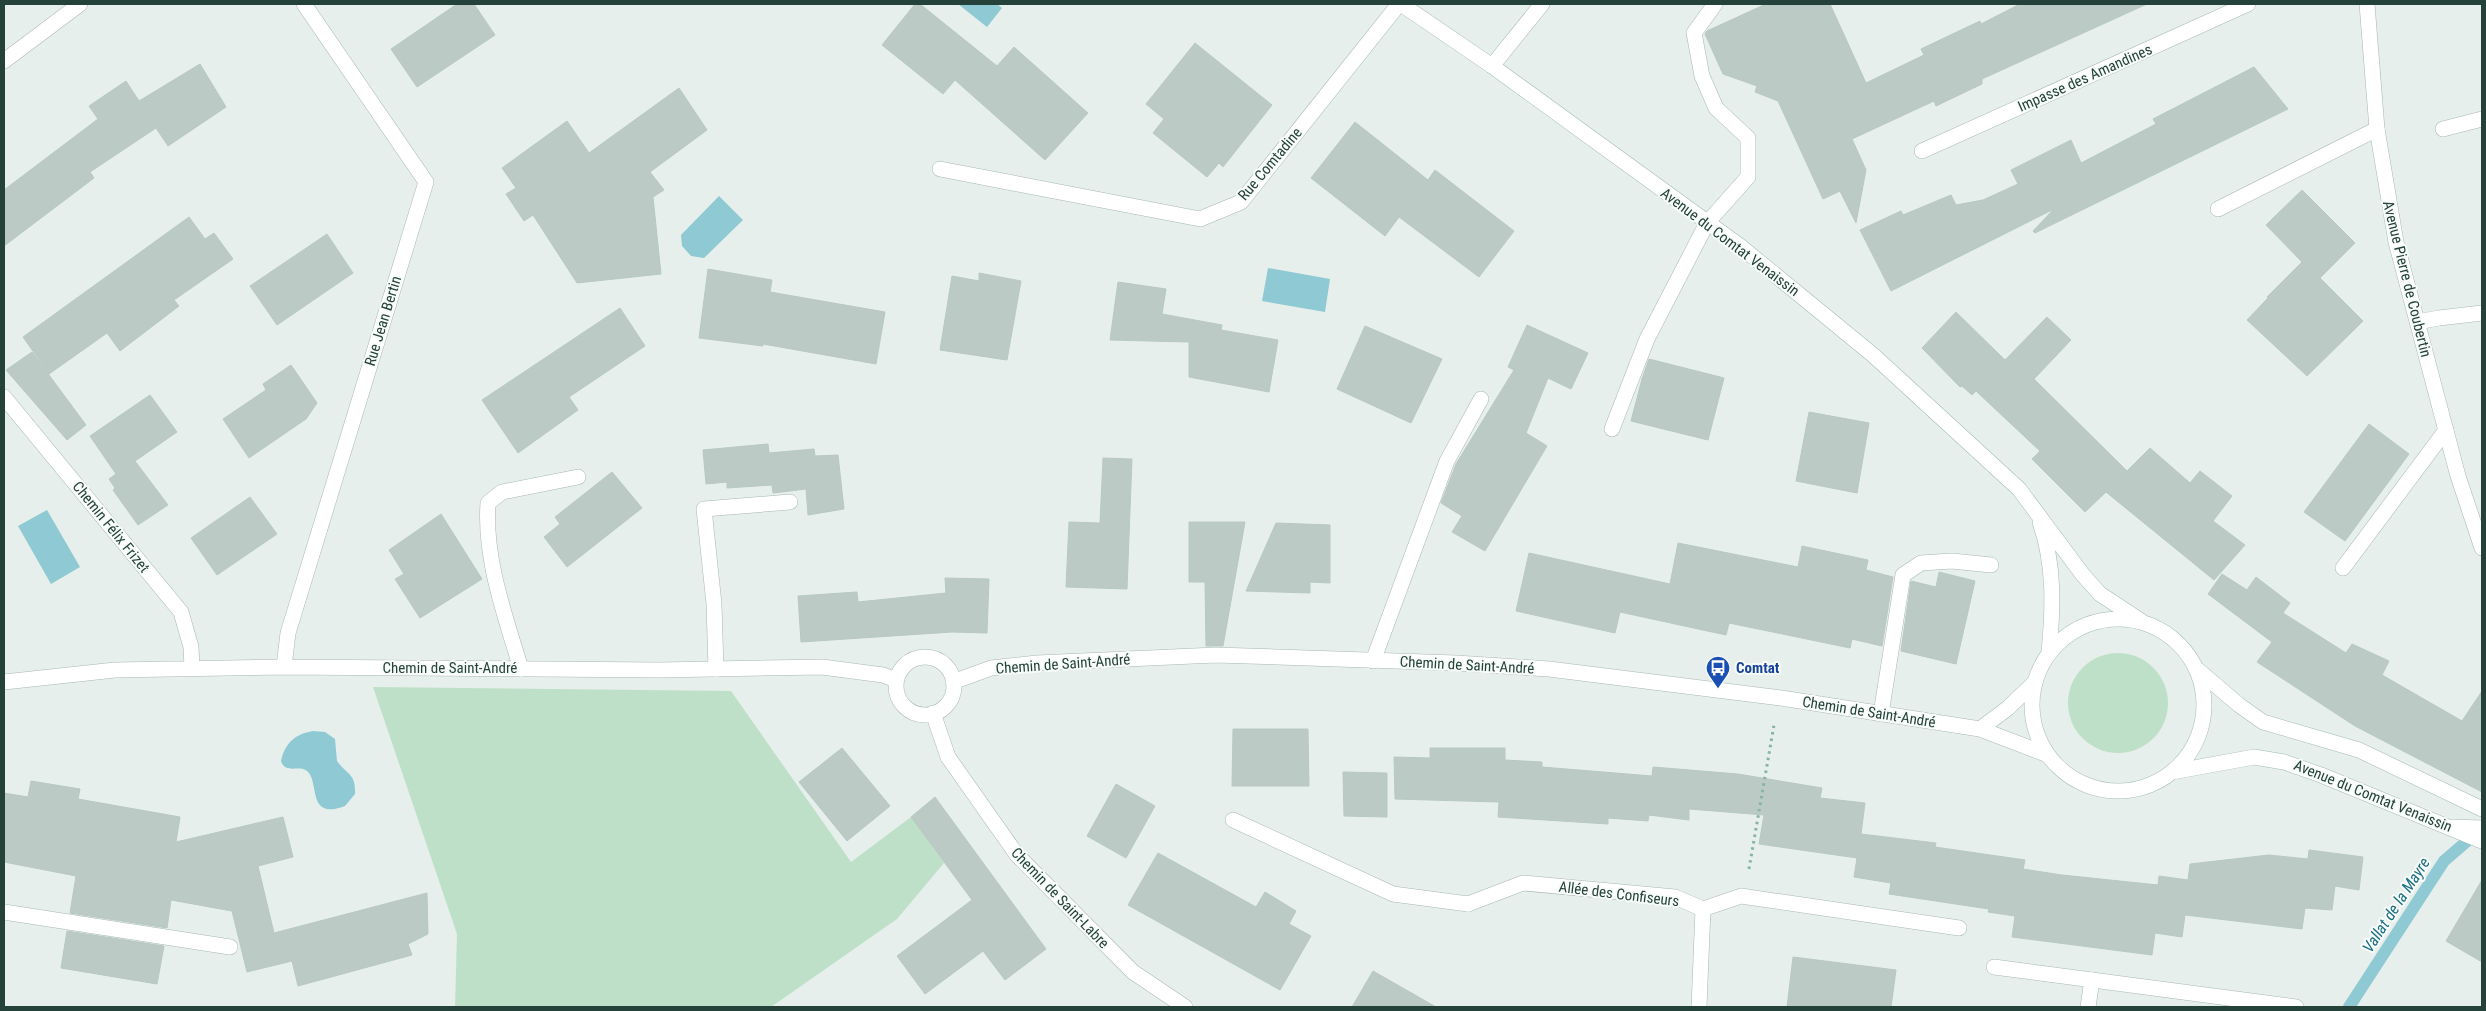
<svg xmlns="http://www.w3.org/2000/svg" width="2486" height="1011" viewBox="0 0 2486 1011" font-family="'Roboto Condensed',sans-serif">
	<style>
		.green { fill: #bfe0c8 }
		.water { fill: #8ec9d4 }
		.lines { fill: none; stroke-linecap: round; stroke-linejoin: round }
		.stream { stroke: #8ec9d4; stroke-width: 12 }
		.building { fill: #bbcac4; stroke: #b8c9c2 }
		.service-casing { stroke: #a8b8b2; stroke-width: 16 }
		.minor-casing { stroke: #a8b8b2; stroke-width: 16 }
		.secondary-casing { stroke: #a4bbb3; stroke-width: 16 }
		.path { stroke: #86b3a5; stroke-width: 3; stroke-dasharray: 2.5 4; stroke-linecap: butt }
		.service { stroke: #fff; stroke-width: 15 }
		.minor { stroke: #fff; stroke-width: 15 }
		.secondary { stroke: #fff; stroke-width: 15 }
		.labels { text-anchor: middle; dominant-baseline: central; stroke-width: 4; stroke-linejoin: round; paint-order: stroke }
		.street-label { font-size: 15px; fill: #24423a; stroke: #f7fbf9 }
		.transit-label { font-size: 15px; font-weight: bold; fill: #164399; stroke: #f7fbf9; text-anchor: start }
		.water-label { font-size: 16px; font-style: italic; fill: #1c6f80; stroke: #f7fbf9 }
	</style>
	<rect width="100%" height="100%" fill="#e6efeb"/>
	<path class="green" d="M2068 703a50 50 0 1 1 100 0a50 50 0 1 1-100 0Z
		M 373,687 L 731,691 L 851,862 L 911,817 L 944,863 L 897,919 L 771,1007 L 455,1007 L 457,934 Z"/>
	<path class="water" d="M 958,4 L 997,4 L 1002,8 L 987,27 Z
		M 719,196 L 743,220 L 704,258 L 691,256 L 682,246 L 681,235 Z
		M 1268,268 L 1330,279 L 1325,312 L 1262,301 Z
		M 47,510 L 80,567 L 51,584 L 18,526 Z
		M 313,731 L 325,732 L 335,739 L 337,761 C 347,775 356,773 355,794 L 345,806 C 306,821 320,781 307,771 C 299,764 286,775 281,761 C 285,743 295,734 313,731 Z"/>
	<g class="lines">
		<path class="stream" d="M 2349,1007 L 2444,861 L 2473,836 L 2480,839"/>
	</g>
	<path class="building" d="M 457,4 L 474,4 L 495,35 L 417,87 L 391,49 Z
		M 915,4 L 920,4 L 997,66 L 1014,47 L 1088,113 L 1045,160 L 955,80 L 943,94 L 882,45 Z
		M 1766,4 L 1830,4 L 1866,83 L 1924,55 L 1921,49 L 1980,21 L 1981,24 L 2020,4 L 2147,4 L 1982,79 L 1982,84 L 1936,106 L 1934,101 L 1852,139 L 1866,170 L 1856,223 L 1840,191 L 1823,199 L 1778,101 L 1755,92 L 1757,86 L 1723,74 L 1705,34 L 1707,31 Z
		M 1195,43 L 1272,105 L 1223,167 L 1219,163 L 1207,177 L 1153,133 L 1164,119 L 1146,104 Z
		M 200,64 L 226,107 L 168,146 L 156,128 L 90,172 L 94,178 L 4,246 L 4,190 L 98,119 L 89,106 L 126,81 L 139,101 Z
		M 2254,67 L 2288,109 L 2035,233 L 2033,231 L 2054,209 L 1891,291 L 1860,230 L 1901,211 L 1903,215 L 1951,195 L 1956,205 L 1983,200 L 2018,184 L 2011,170 L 2071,140 L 2081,163 L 2156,124 L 2153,119 Z
		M 679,88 L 707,130 L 650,172 L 664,190 L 653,197 L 661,274 L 577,283 L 533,215 L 524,221 L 506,194 L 516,188 L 502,168 L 567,121 L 589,153 Z
		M 1355,122 L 1428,180 L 1435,170 L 1514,231 L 1479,277 L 1399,217 L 1385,236 L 1311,178 Z
		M 2302,190 L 2355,243 L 2320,278 L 2363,321 L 2307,376 L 2247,320 L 2268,298 L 2267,297 L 2302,262 L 2266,225 Z
		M 189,217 L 205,239 L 214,233 L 233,259 L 174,300 L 179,306 L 120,351 L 107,333 L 49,374 L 23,337 Z
		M 327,234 L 353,273 L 277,325 L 250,286 Z
		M 708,269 L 772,280 L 770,292 L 885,312 L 876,364 L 763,344 L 763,346 L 699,338 Z
		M 979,273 L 1021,281 L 1007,360 L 940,350 L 952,276 L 979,281 Z
		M 1118,282 L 1166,289 L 1162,314 L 1222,325 L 1221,330 L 1278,340 L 1269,392 L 1189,377 L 1189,342 L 1110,340 Z
		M 620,308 L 645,346 L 569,397 L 578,410 L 518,453 L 482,400 Z
		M 1956,312 L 2005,360 L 2047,317 L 2071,340 L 2034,379 L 2127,471 L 2150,448 L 2190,483 L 2200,471 L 2232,496 L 2213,521 L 2245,545 L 2214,580 L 2106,492 L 2085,512 L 2032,459 L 2040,451 L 1976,391 L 1972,395 L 1962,386 L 1960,387 L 1922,348 Z
		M 1527,325 L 1588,353 L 1571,389 L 1548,378 L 1526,433 L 1547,446 L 1485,551 L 1452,532 L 1462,516 L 1441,503 L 1456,464 L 1514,370 L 1508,367 Z
		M 1365,326 L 1442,359 L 1411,423 L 1337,389 Z
		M 32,352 L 86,425 L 67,440 L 6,370 Z
		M 1649,359 L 1724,378 L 1708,440 L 1631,421 L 1642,379 Z
		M 291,365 L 317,403 L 306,419 L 249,458 L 223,419 L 266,390 L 263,384 Z
		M 150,395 L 177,432 L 135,461 L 168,505 L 138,525 L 113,490 L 115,488 L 109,479 L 116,474 L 90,436 Z
		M 1809,412 L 1869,423 L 1857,493 L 1796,481 Z
		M 2369,424 L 2409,454 L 2345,541 L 2304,512 Z
		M 768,444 L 769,453 L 814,449 L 815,456 L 838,455 L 844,509 L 808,515 L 806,489 L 773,493 L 772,485 L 727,488 L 727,482 L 706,484 L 703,450 Z
		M 1103,458 L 1132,459 L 1127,589 L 1066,587 L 1069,522 L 1100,523 Z
		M 612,472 L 642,508 L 567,567 L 544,537 L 560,524 L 555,517 Z
		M 250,497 L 277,534 L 217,575 L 191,538 Z
		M 441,514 L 482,579 L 420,618 L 395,579 L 404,574 L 389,550 Z
		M 1189,522 L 1245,522 L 1223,646 L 1206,646 L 1205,582 L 1189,582 Z
		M 1276,523 L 1330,525 L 1330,583 L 1310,582 L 1310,593 L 1246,591 Z
		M 1678,543 L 1798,567 L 1802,546 L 1868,560 L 1866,570 L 1893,577 L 1882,646 L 1852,639 L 1850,648 L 1729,623 L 1726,635 L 1620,612 L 1615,633 L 1516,611 L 1529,553 L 1670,584 Z
		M 1939,572 L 1975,581 L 1956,664 L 1901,651 L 1911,581 L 1936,587 Z
		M 2222,574 L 2247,590 L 2256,577 L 2290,603 L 2283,613 L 2346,653 L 2352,644 L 2389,661 L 2382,675 L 2462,721 L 2482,691 L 2482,792 L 2355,726 L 2257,662 L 2272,642 L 2208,594 Z
		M 945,578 L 989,579 L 987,633 L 952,632 L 801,642 L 798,596 L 857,592 L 858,602 L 946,593 Z
		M 1233,729 L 1308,729 L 1309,786 L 1232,786 Z
		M 842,748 L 890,806 L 847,841 L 799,782 Z
		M 1430,748 L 1505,748 L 1505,760 L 1542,762 L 1542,767 L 1652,776 L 1653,767 L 1738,774 L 1822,788 L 1820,798 L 1865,803 L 1861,834 L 1936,843 L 1935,847 L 2025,860 L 2023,869 L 2062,875 L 2158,885 L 2159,876 L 2188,880 L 2190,864 L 2269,855 L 2308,859 L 2309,850 L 2363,857 L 2359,890 L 2335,886 L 2332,910 L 2305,908 L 2302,929 L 2185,915 L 2182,937 L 2155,933 L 2152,955 L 2012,937 L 2015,916 L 1988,912 L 1989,909 L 1889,894 L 1891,883 L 1854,877 L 1857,858 L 1759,844 L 1764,815 L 1689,809 L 1689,820 L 1649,815 L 1648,821 L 1608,818 L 1608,824 L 1498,817 L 1499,802 L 1395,799 L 1394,757 L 1430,758 Z
		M 1343,772 L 1387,773 L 1387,817 L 1344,816 Z
		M 31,781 L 80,789 L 78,799 L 180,817 L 176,842 L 283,817 L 293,857 L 258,866 L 274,933 L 427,893 L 428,934 L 408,944 L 412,955 L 298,986 L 292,961 L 247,972 L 232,911 L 171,900 L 167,928 L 70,913 L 76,876 L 4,862 L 4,793 L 28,797 Z
		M 1116,784 L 1155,806 L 1126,858 L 1087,836 Z
		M 935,797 L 1046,949 L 1005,980 L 983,951 L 925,994 L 897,956 L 972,900 L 911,817 Z
		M 1158,853 L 1256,907 L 1265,892 L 1296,911 L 1289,924 L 1311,936 L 1280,990 L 1128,905 Z
		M 2482,880 L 2482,962 L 2446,941 Z
		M 67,931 L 164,946 L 157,984 L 61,968 Z
		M 1793,957 L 1896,970 L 1891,1007 L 1787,1007 Z
		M 1373,971 L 1436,1007 L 1352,1007 Z"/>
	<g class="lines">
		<defs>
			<path id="service" d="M 1492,66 L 1542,4
				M 2218,209 L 2377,129
				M 1612,429 L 1647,339 L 1707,223 L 1748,177 L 1748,138 L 1716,108 L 1702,76 L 1694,33 L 1715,4
				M 2343,568 L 2446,430
				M 1373,661 L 1447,461 L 1481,399
				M 521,669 C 505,615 484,559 488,503 L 502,492 L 578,477
				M 716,669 L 714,604 L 704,509 L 790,502
				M 1881,714 L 1903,575 L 1921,563 L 1952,561 L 1991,565
				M 1233,820 L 1393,894 L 1468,904
				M 1703,909 L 1741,896 L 1959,928
				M 4,912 L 230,947
				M 1994,967 L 2296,1007"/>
			<path id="minor" d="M 2367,4 L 2377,129 L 2396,242 L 2458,476 L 2482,548
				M 4,61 L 80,4
				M 2443,129 L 2482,119
				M 1922,151 L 2248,4
				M 940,169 L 1200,219 L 1241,202 L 1399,4
				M 2417,322 L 2439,318 L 2482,313
				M 4,397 L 181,612 L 191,647 L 192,668
				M896 686a29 29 0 1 1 58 0a29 29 0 1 1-58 0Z
				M 284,667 L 288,633 L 426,182 L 304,4
				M 4,682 L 115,670 L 284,667 L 660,670 L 822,667 L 883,675 L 896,680
				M 953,682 L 991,668 L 1037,663 L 1216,655 L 1456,663 L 1549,669 L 1781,698 L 1980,729 L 2048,755
				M 933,713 L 948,757 L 1017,855 L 1133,972 L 1185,1007
				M 1980,729 L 2008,708 L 2035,682
				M 2452,827 L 2482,828
				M 1468,904 L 1523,883 L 1675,897 L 1703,909 L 1699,1007
				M 2088,1007 L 2092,980"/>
			<path id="secondary" d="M 1401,4 L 1492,66 L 1740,246 L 1873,355 L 2019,489 L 2083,575 L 2100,594 L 2141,621
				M 2040,522 C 2055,565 2053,609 2049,653
				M2032 705a86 86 0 1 1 172 0a86 86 0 1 1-172 0Z
				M 2198,670 L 2239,705 L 2263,722 L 2359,750 L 2482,809
				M 2172,772 L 2254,757 L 2284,762 L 2321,775 L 2482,841"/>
		</defs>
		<use href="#service" class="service-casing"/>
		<use href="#minor" class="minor-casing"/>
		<use href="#secondary" class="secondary-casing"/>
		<path class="path" d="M 1749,869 L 1774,725"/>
		<use href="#service" class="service"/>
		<use href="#minor" class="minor"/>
		<use href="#secondary" class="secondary"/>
	</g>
	<defs>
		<symbol id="bus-pin" viewBox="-11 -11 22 30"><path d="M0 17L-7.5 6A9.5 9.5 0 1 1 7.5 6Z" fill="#1a4fb4" stroke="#f7fbf9"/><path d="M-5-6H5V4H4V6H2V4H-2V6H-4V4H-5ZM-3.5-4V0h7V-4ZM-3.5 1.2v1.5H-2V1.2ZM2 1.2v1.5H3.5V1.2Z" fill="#fff"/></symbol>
	</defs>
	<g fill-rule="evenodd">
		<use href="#bus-pin" x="1704" y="654" width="28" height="38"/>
	</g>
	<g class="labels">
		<g class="street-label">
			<text transform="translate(2085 78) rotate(-24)">Impasse des Amandines</text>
			<text transform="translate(1270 164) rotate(-50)">Rue Comtadine</text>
			<text transform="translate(1730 242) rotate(37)">Avenue du Comtat Venaissin</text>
			<text transform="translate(2407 279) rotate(76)">Avenue Pierre de Coubertin</text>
			<text transform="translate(383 321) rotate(-73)">Rue Jean Bertin</text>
			<text transform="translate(111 527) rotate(51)">Chemin Félix Frizet</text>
			<text transform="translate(1063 664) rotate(-4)">Chemin de Saint-André</text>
			<text transform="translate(1467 665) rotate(3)">Chemin de Saint-André</text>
			<text x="450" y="668">Chemin de Saint-André</text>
			<text transform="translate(1869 712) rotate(9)">Chemin de Saint-André</text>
			<text transform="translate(2373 796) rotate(22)">Avenue du Comtat Venaissin</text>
			<text transform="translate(1619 894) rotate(7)">Allée des Confiseurs</text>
			<text transform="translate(1060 898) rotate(46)">Chemin de Saint-Labre</text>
		</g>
		<g class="transit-label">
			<text x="1736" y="668">Comtat</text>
		</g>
		<g class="water-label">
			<text transform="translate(2396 905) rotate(-57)">Vallat de la Mayre</text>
		</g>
	</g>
	<rect width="2486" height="1011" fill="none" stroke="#24423a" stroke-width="10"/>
</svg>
